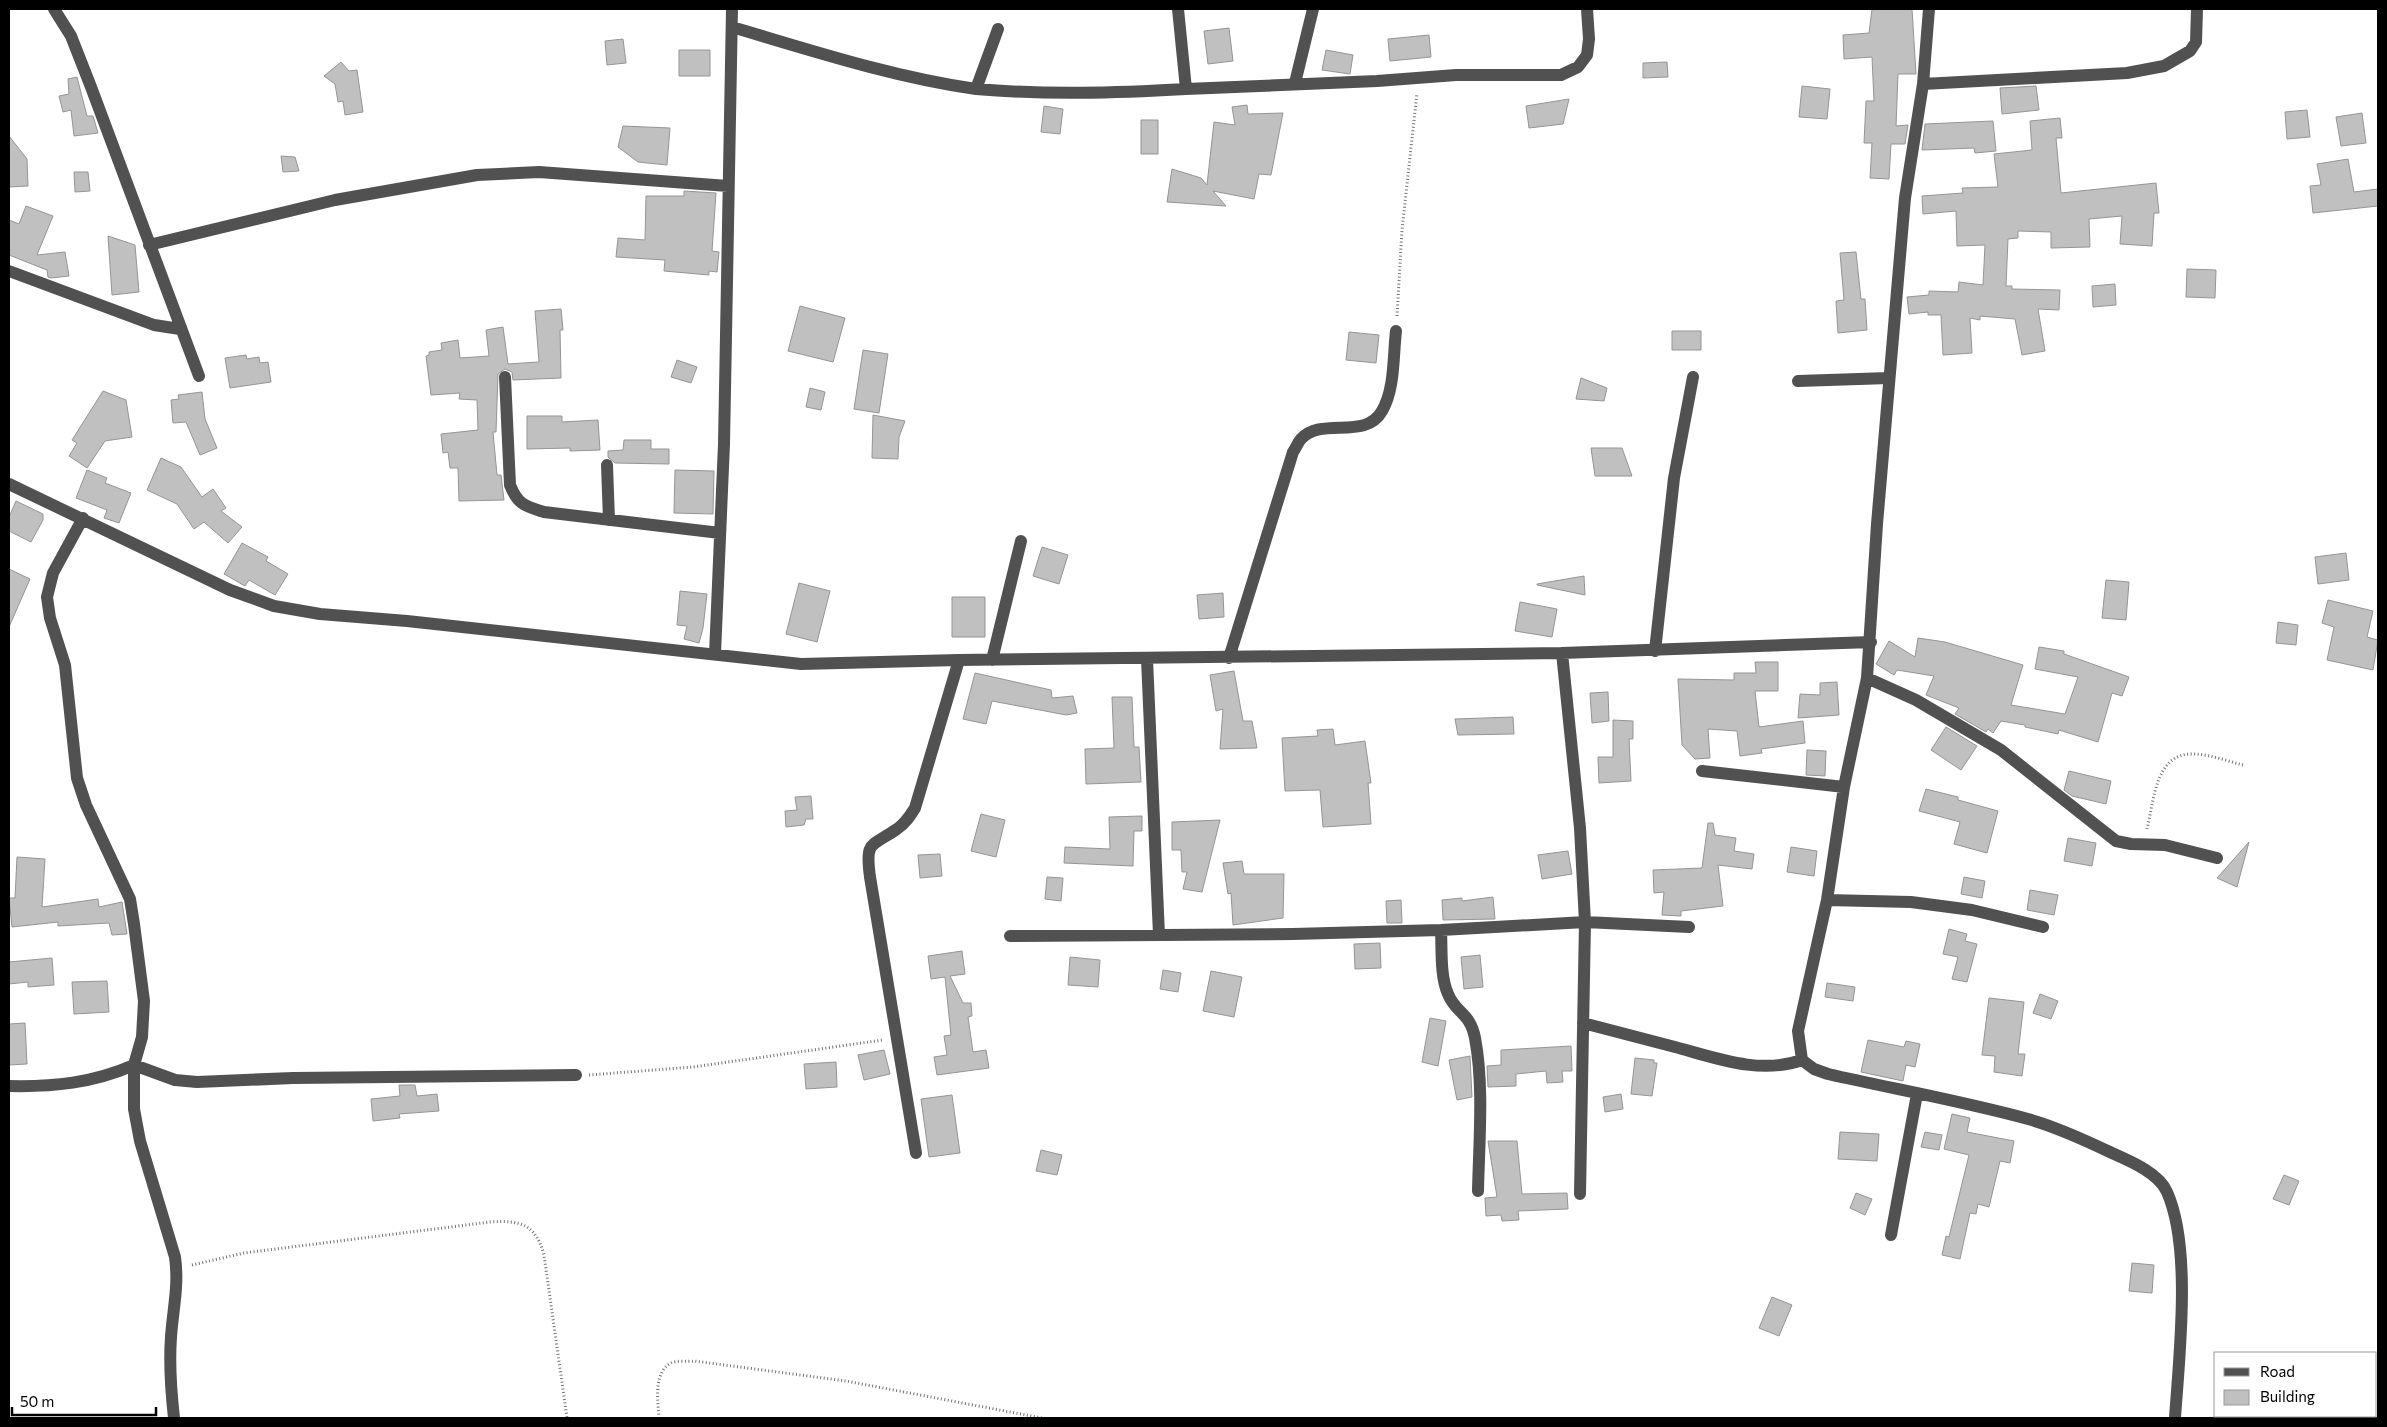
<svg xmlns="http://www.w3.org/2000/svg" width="2387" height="1427" viewBox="0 0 2387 1427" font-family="Commissioner,sans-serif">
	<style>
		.building { fill: #c0c0c0; stroke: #959595 }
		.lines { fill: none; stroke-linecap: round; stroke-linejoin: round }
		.path { stroke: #737373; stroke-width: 3; stroke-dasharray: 1 2.5; stroke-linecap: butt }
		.minor { stroke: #515151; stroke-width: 12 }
	</style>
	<rect width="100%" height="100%" fill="#fff"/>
	<path class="building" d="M 1872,9 L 1912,9 L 1916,74 L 1898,74 L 1896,126 L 1908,125 L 1905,144 L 1891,144 L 1889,179 L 1870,178 L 1872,143 L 1864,143 L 1866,101 L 1874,101 L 1872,57 L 1844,59 L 1843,35 L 1869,33 Z
		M 1229,28 L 1233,61 L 1208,64 L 1204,31 Z
		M 1429,35 L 1431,57 L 1390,61 L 1388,39 Z
		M 623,39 L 626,63 L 607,65 L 605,41 Z
		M 679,50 L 710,50 L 710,76 L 679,76 Z
		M 1326,50 L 1353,55 L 1350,74 L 1322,70 Z
		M 341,62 L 349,71 L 357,70 L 363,112 L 345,115 L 343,101 L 338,102 L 335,84 L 324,76 Z
		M 1667,62 L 1668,77 L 1643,78 L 1643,63 Z
		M 77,77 L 87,116 L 93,116 L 98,133 L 74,136 L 71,110 L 63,112 L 59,96 L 69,94 L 68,79 Z
		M 1802,86 L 1830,89 L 1827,119 L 1799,117 Z
		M 2036,86 L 2039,110 L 2002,114 L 2000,88 Z
		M 1569,99 L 1563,124 L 1529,128 L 1526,106 Z
		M 1247,105 L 1248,114 L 1283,113 L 1271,175 L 1259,174 L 1254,199 L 1213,191 L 1226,206 L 1167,202 L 1172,169 L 1201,178 L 1207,185 L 1214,122 L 1235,125 L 1232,107 Z
		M 1044,106 L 1063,109 L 1060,134 L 1041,132 Z
		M 2307,110 L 2310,137 L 2287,139 L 2285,112 Z
		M 2362,113 L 2366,143 L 2341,146 L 2336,117 Z
		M 2060,118 L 2062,138 L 2056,138 L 2061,193 L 2156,183 L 2159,213 L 2154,213 L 2152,246 L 2120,244 L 2122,216 L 2089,219 L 2090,247 L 2051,248 L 2051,232 L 2018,231 L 2018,238 L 2008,239 L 2006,286 L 2012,286 L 2012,289 L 2060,290 L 2059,310 L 2038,309 L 2045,351 L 2022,355 L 2015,319 L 1980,316 L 1980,320 L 1970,318 L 1972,353 L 1943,355 L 1941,315 L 1928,315 L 1928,312 L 1909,314 L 1907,297 L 1929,295 L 1929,291 L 1958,292 L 1959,282 L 1983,285 L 1985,245 L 1957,246 L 1956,211 L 1923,214 L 1922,196 L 1963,193 L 1962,188 L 1998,187 L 1994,154 L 2032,150 L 2030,121 Z
		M 1141,120 L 1158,120 L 1158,154 L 1141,154 Z
		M 1993,121 L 1996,151 L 1975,153 L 1974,148 L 1922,150 L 1925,124 Z
		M 623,126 L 670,128 L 667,165 L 638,162 L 618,147 Z
		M 9,136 L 27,159 L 28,186 L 9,187 Z
		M 281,156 L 295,157 L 299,171 L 283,172 Z
		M 2348,159 L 2354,192 L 2378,189 L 2378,206 L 2313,213 L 2310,186 L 2321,185 L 2317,164 Z
		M 74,172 L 88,172 L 90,191 L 75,192 Z
		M 684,191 L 716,193 L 712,251 L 719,252 L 717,272 L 709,271 L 709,275 L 664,271 L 665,260 L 616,257 L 618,238 L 645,240 L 646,196 L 684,196 Z
		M 26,206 L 53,216 L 37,255 L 65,252 L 69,276 L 51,278 L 48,277 L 47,270 L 9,255 L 9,220 L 19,224 Z
		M 108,236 L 135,245 L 139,292 L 112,295 Z
		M 1856,252 L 1861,299 L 1865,299 L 1867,330 L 1838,333 L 1836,301 L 1844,300 L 1840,253 Z
		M 2187,269 L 2216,270 L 2215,298 L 2186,297 Z
		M 2115,284 L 2116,305 L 2093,307 L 2092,286 Z
		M 800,306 L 845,318 L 833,362 L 788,351 Z
		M 561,309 L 563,330 L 560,330 L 561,378 L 513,380 L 512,372 L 505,369 L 498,374 L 496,432 L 493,432 L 497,475 L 501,475 L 504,500 L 459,501 L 458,468 L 450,468 L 448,452 L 443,453 L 441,434 L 478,430 L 477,400 L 459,399 L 460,393 L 431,395 L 426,356 L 429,355 L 429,352 L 442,350 L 441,343 L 458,340 L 460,358 L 489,356 L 486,330 L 503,327 L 508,364 L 539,362 L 535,311 Z
		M 1672,331 L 1701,331 L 1701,350 L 1672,350 Z
		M 1349,332 L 1379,335 L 1376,363 L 1346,360 Z
		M 863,350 L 888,354 L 879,413 L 854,409 Z
		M 246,355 L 247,359 L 259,357 L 260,363 L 268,362 L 271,382 L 230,388 L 225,358 Z
		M 677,360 L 697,367 L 691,383 L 671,377 Z
		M 1581,378 L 1607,388 L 1604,401 L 1576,399 Z
		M 810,388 L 825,392 L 821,410 L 806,407 Z
		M 103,391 L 126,400 L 132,437 L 105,441 L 87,468 L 69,456 L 77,443 L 72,440 Z
		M 202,392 L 205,419 L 217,448 L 200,455 L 186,422 L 173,423 L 171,400 L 179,399 L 178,395 Z
		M 873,415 L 905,421 L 899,437 L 898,459 L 872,458 Z
		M 527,416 L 562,416 L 562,422 L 598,420 L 600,450 L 570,451 L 570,448 L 527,449 Z
		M 624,440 L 651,440 L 651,449 L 669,449 L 669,464 L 615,463 L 608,457 L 608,451 L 623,450 Z
		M 1591,448 L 1622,448 L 1632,476 L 1595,476 Z
		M 161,458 L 181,467 L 202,497 L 213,489 L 226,508 L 221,511 L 242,527 L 228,543 L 204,522 L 194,529 L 177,504 L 147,490 Z
		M 87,470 L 107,478 L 105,483 L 131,493 L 119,523 L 104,518 L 107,510 L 76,498 Z
		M 675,470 L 714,471 L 713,514 L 674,513 Z
		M 16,501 L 43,514 L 43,520 L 31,542 L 9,531 L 9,517 Z
		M 242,543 L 268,557 L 266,561 L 288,574 L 275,595 L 249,580 L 245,586 L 224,574 Z
		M 1042,547 L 1068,555 L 1059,584 L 1033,576 Z
		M 2346,553 L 2349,580 L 2318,584 L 2315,557 Z
		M 9,569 L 30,579 L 9,627 Z
		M 1584,576 L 1585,595 L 1537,585 L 1537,584 Z
		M 2106,580 L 2129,582 L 2126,620 L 2102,618 Z
		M 799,583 L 830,591 L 817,642 L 786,634 Z
		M 680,591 L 707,594 L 703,628 L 699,643 L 684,639 L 687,626 L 677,625 Z
		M 1223,593 L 1224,617 L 1199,619 L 1197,595 Z
		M 952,597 L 985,597 L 985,637 L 952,637 Z
		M 2328,600 L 2373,611 L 2367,637 L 2378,640 L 2373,670 L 2327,660 L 2334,627 L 2322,623 Z
		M 1520,602 L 1557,609 L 1552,637 L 1515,631 Z
		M 2278,622 L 2298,625 L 2296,645 L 2276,643 Z
		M 1918,638 L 1945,642 L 2023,665 L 2011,705 L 2065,714 L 2078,677 L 2035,669 L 2039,647 L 2064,651 L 2064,654 L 2129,677 L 2122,696 L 2112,693 L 2098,742 L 2059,730 L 2058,734 L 2025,727 L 2025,725 L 2001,721 L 1993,733 L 1988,729 L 1986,732 L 1955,714 L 1959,708 L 1926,695 L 1934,676 L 1897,670 L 1894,675 L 1876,664 L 1889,641 L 1915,657 Z
		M 1755,662 L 1778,662 L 1778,691 L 1755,691 L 1759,727 L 1803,721 L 1805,743 L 1761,749 L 1762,753 L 1740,756 L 1737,731 L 1708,729 L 1710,758 L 1695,759 L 1682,745 L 1678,679 L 1734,680 L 1734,673 L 1756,673 Z
		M 1234,671 L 1243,721 L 1252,721 L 1257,748 L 1220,749 L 1223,709 L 1216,711 L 1210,675 Z
		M 975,673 L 1051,690 L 1052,698 L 1073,696 L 1077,713 L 1066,715 L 992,701 L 986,724 L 963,719 Z
		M 1837,682 L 1839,715 L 1798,718 L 1800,694 L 1820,695 L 1820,683 Z
		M 1608,692 L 1609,721 L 1592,723 L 1590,693 Z
		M 1112,697 L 1132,697 L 1134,747 L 1139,747 L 1141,782 L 1086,784 L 1085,749 L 1114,748 Z
		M 1513,717 L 1514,734 L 1458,735 L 1455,719 Z
		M 1613,720 L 1633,721 L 1633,739 L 1629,739 L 1631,781 L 1599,783 L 1598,757 L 1613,757 Z
		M 1946,727 L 1977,746 L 1961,770 L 1931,750 Z
		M 1333,729 L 1335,745 L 1365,741 L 1371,783 L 1368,783 L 1371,824 L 1323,827 L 1320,790 L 1285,791 L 1282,738 L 1318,736 L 1317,730 Z
		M 1807,750 L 1826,751 L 1825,776 L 1806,775 Z
		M 2069,771 L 2111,781 L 2106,804 L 2072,796 L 2064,790 Z
		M 1926,789 L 1958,797 L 1958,800 L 1998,811 L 1987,853 L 1954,844 L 1960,822 L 1919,811 Z
		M 811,796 L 813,819 L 806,819 L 804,825 L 786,827 L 785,811 L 797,810 L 795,797 Z
		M 981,814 L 1005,820 L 996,857 L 971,851 Z
		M 1142,816 L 1142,831 L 1134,831 L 1133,866 L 1064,863 L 1065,847 L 1110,849 L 1109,817 Z
		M 1220,820 L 1202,892 L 1183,889 L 1187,872 L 1182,872 L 1181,850 L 1172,850 L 1172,822 Z
		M 1708,823 L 1713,823 L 1715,835 L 1736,838 L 1734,851 L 1754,854 L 1752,869 L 1718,865 L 1723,906 L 1681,911 L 1681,916 L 1662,915 L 1664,892 L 1654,893 L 1653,870 L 1702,868 Z
		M 2068,838 L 2096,843 L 2092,866 L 2064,861 Z
		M 2249,842 L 2237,887 L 2217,878 Z
		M 1791,847 L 1817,851 L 1814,876 L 1787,872 Z
		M 1568,851 L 1572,874 L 1542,879 L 1538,855 Z
		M 940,854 L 942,876 L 920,878 L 918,855 Z
		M 17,857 L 45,859 L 42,907 L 98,899 L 99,907 L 122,902 L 127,934 L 112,935 L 109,923 L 58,926 L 58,922 L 12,927 L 9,898 L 15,898 Z
		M 1242,861 L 1244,874 L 1284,874 L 1283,918 L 1233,925 L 1231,893 L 1228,894 L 1223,863 Z
		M 1047,877 L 1063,878 L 1061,901 L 1045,899 Z
		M 1964,877 L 1985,881 L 1982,898 L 1961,894 Z
		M 2030,890 L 2058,895 L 2054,915 L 2027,910 Z
		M 1493,897 L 1495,919 L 1443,920 L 1442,900 L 1462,898 L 1462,901 Z
		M 1401,900 L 1402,923 L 1387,923 L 1386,901 Z
		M 1949,929 L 1967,934 L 1965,941 L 1977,944 L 1967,982 L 1952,979 L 1958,957 L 1943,954 Z
		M 1380,943 L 1381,968 L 1355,969 L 1354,944 Z
		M 962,951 L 965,974 L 950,976 L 963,1003 L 971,1003 L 972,1016 L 968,1017 L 973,1052 L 986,1050 L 989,1068 L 937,1075 L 934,1057 L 947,1055 L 944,1036 L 951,1035 L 945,977 L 931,979 L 928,956 Z
		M 1480,955 L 1483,987 L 1464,989 L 1461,957 Z
		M 1070,957 L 1100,960 L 1098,987 L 1068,985 Z
		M 52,958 L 54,985 L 28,987 L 28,982 L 9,984 L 9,962 Z
		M 1163,970 L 1181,973 L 1178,992 L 1160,989 Z
		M 1211,971 L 1242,977 L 1234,1017 L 1203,1011 Z
		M 107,981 L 109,1012 L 74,1014 L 72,982 Z
		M 1827,983 L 1855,987 L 1853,1001 L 1825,997 Z
		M 2040,994 L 2058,1001 L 2051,1019 L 2033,1013 Z
		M 1989,998 L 2024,1002 L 2018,1054 L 2025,1054 L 2022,1076 L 1994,1072 L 1995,1056 L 1982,1055 Z
		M 1430,1018 L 1446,1021 L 1438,1066 L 1422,1062 Z
		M 25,1023 L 27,1064 L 9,1065 L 9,1024 Z
		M 1868,1040 L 1904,1047 L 1906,1041 L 1920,1044 L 1915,1067 L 1906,1065 L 1903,1081 L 1861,1072 Z
		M 1571,1046 L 1572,1071 L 1562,1071 L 1563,1082 L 1547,1083 L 1546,1071 L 1516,1074 L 1516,1086 L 1488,1087 L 1487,1066 L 1501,1065 L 1501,1050 Z
		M 884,1050 L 890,1074 L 864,1080 L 858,1055 Z
		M 1470,1056 L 1472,1097 L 1457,1100 L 1449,1060 Z
		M 1635,1058 L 1654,1060 L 1654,1063 L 1657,1063 L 1652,1096 L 1631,1094 Z
		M 836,1062 L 837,1087 L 806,1089 L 804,1064 Z
		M 399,1085 L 415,1085 L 417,1096 L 437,1094 L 439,1111 L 399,1114 L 400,1118 L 373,1121 L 371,1099 L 400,1096 Z
		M 1621,1094 L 1623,1109 L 1605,1112 L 1603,1097 Z
		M 952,1095 L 960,1153 L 929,1157 L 921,1099 Z
		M 1952,1114 L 1970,1118 L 1967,1132 L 2014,1141 L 2010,1163 L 2000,1161 L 1989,1207 L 1978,1204 L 1976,1214 L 1970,1213 L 1960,1259 L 1942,1255 L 1946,1236 L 1949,1237 L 1969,1155 L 1944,1149 Z
		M 1840,1132 L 1879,1134 L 1877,1161 L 1838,1159 Z
		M 1925,1132 L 1942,1135 L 1939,1150 L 1921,1147 Z
		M 1488,1141 L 1517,1141 L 1522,1194 L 1567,1193 L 1568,1209 L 1518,1211 L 1519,1220 L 1502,1221 L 1501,1215 L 1486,1216 L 1485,1198 L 1497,1197 Z
		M 1041,1150 L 1062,1155 L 1057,1175 L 1036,1171 Z
		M 2284,1175 L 2299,1181 L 2289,1205 L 2273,1199 Z
		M 1856,1193 L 1872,1199 L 1865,1215 L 1850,1208 Z
		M 2132,1263 L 2154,1265 L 2152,1293 L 2129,1291 Z
		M 1772,1297 L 1792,1305 L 1779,1336 L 1759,1328 Z"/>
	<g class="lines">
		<path class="path" d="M 1397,316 L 1402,230 L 1417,93
			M 2147,829 C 2154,801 2155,753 2193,754 C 2209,754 2227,761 2243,765
			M 589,1075 L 693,1067 L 883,1040
			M 192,1265 L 244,1253 L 490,1222 C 520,1220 536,1224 544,1255 L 567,1418
			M 659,1418 C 658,1401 653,1373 671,1363 C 677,1360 688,1362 694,1361 L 846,1381 L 1042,1418"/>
		<path class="minor" d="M 54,9 L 71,36 L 91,87 L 199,376
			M 1178,9 L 1186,89 L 1377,81 L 1456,75 L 1561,75 L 1578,67 L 1587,55 L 1589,39 L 1587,9
			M 1929,9 L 1923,84 L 1905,198 L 1877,524 L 1867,678 L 1844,787 L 1827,900 L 1798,1031 L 1802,1060 L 1814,1069 L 1828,1074 C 1894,1089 1962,1101 2028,1119 C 2057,1127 2085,1140 2112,1153 C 2130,1161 2159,1173 2167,1192 C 2192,1248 2179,1357 2175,1418
			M 732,27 C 813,51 893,77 976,89 L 998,29
			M 1295,83 L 1313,9
			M 1923,84 L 2127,73 L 2164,66 L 2190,51 L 2196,42 L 2197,9
			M 976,89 C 1047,95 1115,93 1186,89
			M 149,245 L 335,200 L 477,175 L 539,172 L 728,186
			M 9,271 L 154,325 L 180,329
			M 505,377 L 510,485 C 518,505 525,506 544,512 L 720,533
			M 1798,381 L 1889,378
			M 607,465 L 609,520
			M 9,484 L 230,590 L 274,606 L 320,614 L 407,621 L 801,664 L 959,660 L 1562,653 L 1871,642
			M 83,518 L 53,573 L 47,597 L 50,618 L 65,665 L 77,778 L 86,805 L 130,899 L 134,924 L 144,1001 L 142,1037 L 134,1065 L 134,1109 L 140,1141 L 175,1257 C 179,1286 173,1308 171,1337 C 169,1364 171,1391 174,1418
			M 1655,651 L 1674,478 L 1693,377
			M 1562,653 L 1580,828 L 1585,922 L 1580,1194
			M 715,654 L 724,444 L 732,9
			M 1229,658 L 1293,452 C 1296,448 1298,442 1301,439 C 1322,416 1365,441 1382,411 C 1395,389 1393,356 1396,331
			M 1147,659 L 1159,935
			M 992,660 L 1021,541
			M 1867,678 L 1916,700 L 2001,750 L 2116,841 L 2131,844 L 2165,845 L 2217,858
			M 1702,771 L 1844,787
			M 1827,900 L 1911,902 L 1972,910 L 2043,927
			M 1441,930 C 1442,950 1440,976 1448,994 C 1456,1014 1470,1012 1475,1038 C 1484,1085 1479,1143 1478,1191
			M 1010,936 L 1293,934 L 1441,930 L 1585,922 L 1689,927
			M 1583,1023 C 1614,1031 1644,1039 1675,1047 C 1716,1058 1760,1075 1802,1060
			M 9,1086 C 53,1087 93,1083 134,1065 L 175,1080 L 197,1082 L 293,1078 L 576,1075
			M 916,1153 L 870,877 C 865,840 871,847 897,829 C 905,824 910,816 915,808 L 959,660
			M 1891,1235 L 1917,1094"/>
	</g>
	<rect width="2387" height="1427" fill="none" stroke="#000000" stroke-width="20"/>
	<rect x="2214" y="1352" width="162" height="65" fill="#ffffff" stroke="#999999"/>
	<rect x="2224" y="1368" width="25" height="8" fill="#515151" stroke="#999999"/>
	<text x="2260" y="1377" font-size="15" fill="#000000">Road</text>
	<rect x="2224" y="1390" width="25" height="15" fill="#c0c0c0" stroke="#999999"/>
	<text x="2260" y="1402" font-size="15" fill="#000000">Building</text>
	<path d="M12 1407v8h144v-8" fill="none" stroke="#000000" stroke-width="2.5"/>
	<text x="20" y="1407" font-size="15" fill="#000000" stroke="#ffffff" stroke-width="4" paint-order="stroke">50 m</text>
</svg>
